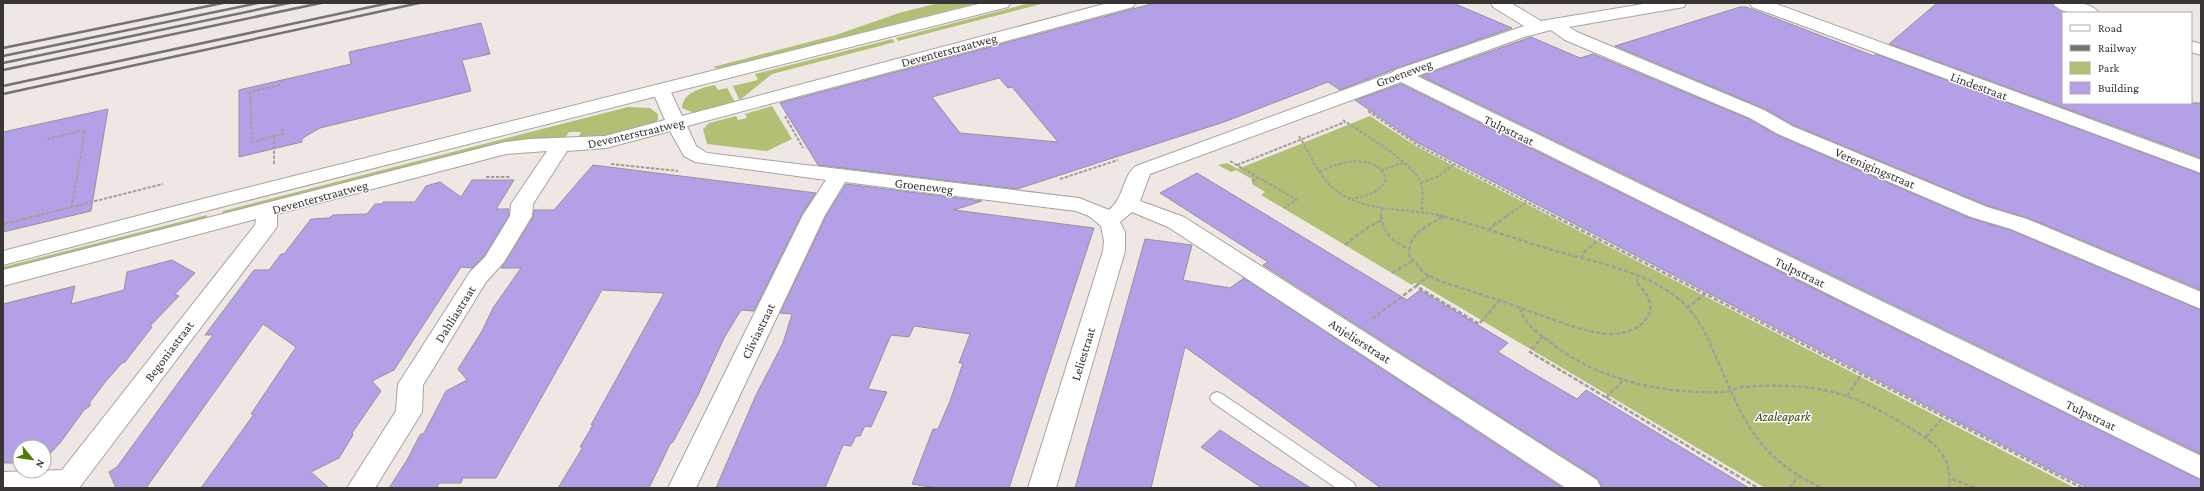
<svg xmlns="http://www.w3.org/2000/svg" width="2204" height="491" viewBox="0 0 2204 491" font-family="'Crimson Pro',serif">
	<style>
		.green { fill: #b2bf75 }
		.building { fill: #b4a0e7; stroke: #95939a; fill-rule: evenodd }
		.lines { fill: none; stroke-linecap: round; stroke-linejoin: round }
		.service-casing { stroke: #a9a39f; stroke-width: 2 }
		.minor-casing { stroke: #a9a39f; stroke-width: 2 }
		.tertiary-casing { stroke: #a9a39f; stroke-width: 2 }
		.path-far1 { stroke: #a49f9c; stroke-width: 2; stroke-dasharray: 3.5 1.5; stroke-linecap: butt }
		.path { stroke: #a49f9c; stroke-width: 2.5; stroke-dasharray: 4.5 2; stroke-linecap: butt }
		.service { fill: #fff; fill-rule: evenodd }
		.minor { fill: #fff; fill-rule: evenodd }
		.tertiary { fill: #fff; fill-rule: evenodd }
		.rail { stroke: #777371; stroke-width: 2.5 }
		.labels { text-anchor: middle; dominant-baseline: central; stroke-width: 3; stroke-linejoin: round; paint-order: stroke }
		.street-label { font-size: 13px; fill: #383534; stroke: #fff }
		.park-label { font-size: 13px; font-style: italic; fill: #363e00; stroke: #fff }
	</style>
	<rect width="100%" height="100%" fill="#eee7e3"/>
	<path class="green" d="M 939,3 L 977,3 L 718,69 L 713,67 L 836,35 L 899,13 Z
		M 1030,3 L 1045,3 L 898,41 L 896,38 Z
		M 892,39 L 895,42 L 772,74 L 741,99 L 739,99 L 733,86 L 758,80 L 755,74 Z
		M 715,85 L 718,90 L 727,88 L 735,102 L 694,113 L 682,108 C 683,92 701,88 715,85 Z
		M 772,106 L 792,139 L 767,151 L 707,144 L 703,129 L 709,123 L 736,116 L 738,120 L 747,118 L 745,114 Z
		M 628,107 L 650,108 L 658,114 L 658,120 L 653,124 L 612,136 L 577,139 L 581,132 L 569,132 L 565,138 L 530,139 L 510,142 L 222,216 L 223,211 Z
		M 1370,116 L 1416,146 L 1448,163 L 2075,488 L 1765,488 L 1422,285 L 1414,283 L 1412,285 L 1261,195 L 1265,192 L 1252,184 L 1252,179 L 1236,170 L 1231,172 L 1218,165 L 1227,163 L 1238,169 Z
		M 207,215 L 207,220 L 3,272 L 3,267 Z"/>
	<path class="building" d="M 1155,3 L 1453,3 L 1512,28 L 1395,69 L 1340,90 L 1328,82 L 1224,122 L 1017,189 L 818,165 L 780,103 ZM 999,78 L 1008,88 L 1012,87 L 1058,142 L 960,133 L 932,97 Z
		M 1937,3 L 2052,3 L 2063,12 L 2063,103 L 2201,103 L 2201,158 L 1889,44 Z
		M 1740,7 L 1746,7 L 1874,56 L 1876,54 L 2201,174 L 2201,290 L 2028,218 L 1988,206 L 1793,125 L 1765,109 L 1615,46 Z
		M 481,23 L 490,54 L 462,60 L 471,91 L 320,128 L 306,136 L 302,139 L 302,142 L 239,157 L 239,90 L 351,64 L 349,52 Z
		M 1531,37 L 1580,58 L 1593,54 L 1749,119 L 1777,135 L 1970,218 L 2010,230 L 2201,310 L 2201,454 L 1421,76 Z
		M 1401,84 L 2201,480 L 2201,488 L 2088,488 L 2053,471 L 1416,142 L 1355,100 Z
		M 108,109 L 91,211 L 3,232 L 3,132 Z
		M 593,165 L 816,193 L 802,214 L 754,311 L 741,310 L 724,338 L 698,395 L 673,442 L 670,444 L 649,488 L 558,488 L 583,447 L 580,447 L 593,425 L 591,425 L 664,293 L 602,290 L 496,478 L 463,478 L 461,483 L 439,483 L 437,488 L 389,488 L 407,460 L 420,435 L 424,433 L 446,391 L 467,380 L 458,369 L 482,331 L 493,308 L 521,268 L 501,268 L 533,217 L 534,210 L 554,210 Z
		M 1197,173 L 1407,300 L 1420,290 L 1508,343 L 1498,352 L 1531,372 L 1577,399 L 1586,390 L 1749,488 L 1602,488 L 1598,479 L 1263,265 L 1268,262 L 1160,193 Z
		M 472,180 L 514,180 L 496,209 L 509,209 L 509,216 L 484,256 L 472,268 L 461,267 L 394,370 L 372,381 L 381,391 L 352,433 L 353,435 L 339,458 L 311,472 L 329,488 L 201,488 L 254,414 L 251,414 L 296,347 L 263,324 L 146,488 L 116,488 L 109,472 L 117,467 L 213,335 L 205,335 L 254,270 L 269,270 L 281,254 L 284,254 L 311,219 L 329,218 L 333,215 L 367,214 L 375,204 L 382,204 L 383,202 L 415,202 L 426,186 L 440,182 L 461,197 Z
		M 846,184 L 982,201 L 954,210 L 1094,228 L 1009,488 L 937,488 L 912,484 L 933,429 L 938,429 L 950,401 L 963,363 L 959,363 L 970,334 L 914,326 L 909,337 L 891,335 L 868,389 L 887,392 L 871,427 L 865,426 L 860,436 L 856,436 L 851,446 L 843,445 L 825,488 L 716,488 L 756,395 L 783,343 L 792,314 L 780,313 L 826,216 Z
		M 1145,239 L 1192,245 L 1183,280 L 1230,288 L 1244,278 L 1563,488 L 1381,488 L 1185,347 L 1151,488 L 1075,488 Z
		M 172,260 L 195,273 L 175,294 L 179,296 L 150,326 L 152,327 L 125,362 L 122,363 L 106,381 L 90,402 L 90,406 L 84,410 L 60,443 L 44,460 L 44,447 L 20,447 L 20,463 L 3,463 L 3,304 L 75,286 L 71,304 L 124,290 L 127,272 Z
		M 1220,430 L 1264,459 L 1311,488 L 1262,488 L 1201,447 Z"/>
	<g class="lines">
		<defs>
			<path id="service" d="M 1217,392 L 1222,394 L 1354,483 L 1356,488 L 1336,488 L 1212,402 L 1210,398 L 1212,394 Z"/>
			<path id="minor" d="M 1108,3 L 1135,3 L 1133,7 L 687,126 L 696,146 L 707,153 L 1079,198 L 1109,210 C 1125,197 1122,176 1136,166 L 1393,72 L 1395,70 L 1524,26 L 1493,7 L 1491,3 L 1511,3 L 1541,21 L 1649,3 L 1686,3 L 1684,7 L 1678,8 L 1569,27 L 1577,32 L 1764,110 L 1792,126 L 1987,207 L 2027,219 L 2201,292 L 2201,309 L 2011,229 L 1971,217 L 1778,134 L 1750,118 L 1565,40 L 1551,30 L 1524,37 L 1417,76 L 2201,456 L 2201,479 L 1401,82 L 1150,174 L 1140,201 L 1184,217 L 1597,480 L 1601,488 L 1566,488 L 1168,227 L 1132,212 L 1120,222 L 1125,232 L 1125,251 L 1056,488 L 1028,488 L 1103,251 L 1104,241 L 1101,226 L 1089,216 L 1076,211 L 845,182 L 825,215 L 696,488 L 668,488 L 803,215 L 826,180 L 695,162 L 684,156 L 670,131 L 606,148 L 567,151 L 533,204 L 532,216 L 504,262 L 486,282 L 423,385 L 422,412 L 375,488 L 347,488 L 396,411 L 398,384 L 402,378 L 470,272 L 485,257 L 510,216 L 511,204 L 547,151 L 506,154 L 277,214 L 277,226 L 274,231 L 79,488 L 3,488 L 3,472 L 62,470 L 255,225 L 256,219 L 3,286 L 3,270 L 505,142 L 530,139 L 605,136 L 665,120 L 652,90 L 654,86 L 661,84 L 668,86 L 682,116 Z
				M 1750,3 L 1774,3 L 2201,160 L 2201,173 L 1752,7 Z
				M 2053,3 C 2066,3 2091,0 2099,13 C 2086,13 2061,16 2053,3 Z
				M 2191,41 L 2201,44 L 2201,55 L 2191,52 Z"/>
			<path id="tertiary" d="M 982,3 L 1010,3 L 1008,7 L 221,207 L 3,265 L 3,251 L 214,196 Z"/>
		</defs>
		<use href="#service" class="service-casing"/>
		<use href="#minor" class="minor-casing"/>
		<use href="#tertiary" class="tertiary-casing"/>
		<path class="path-far1" d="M 1368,111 L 1419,146 L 1554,216
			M 785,116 L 803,148
			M 1343,120 C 1363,134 1410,160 1420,181 C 1424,190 1422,202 1422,212
			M 274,136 L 252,142 L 250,92 L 280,85
			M 1299,136 C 1308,151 1315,167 1326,181 C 1354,214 1404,207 1442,216
			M 47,139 L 85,130 L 72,206
			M 1230,161 L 1297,200 L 1284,208
			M 274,164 L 274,136 L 283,134 L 282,126
			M 611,164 L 678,171
			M 1237,165 L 1345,122
			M 1381,170 L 1403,163
			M 1320,172 C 1339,161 1376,152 1386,179 C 1380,194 1366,195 1352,199
			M 486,177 L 511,177
			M 1060,179 L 1118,160
			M 1252,181 L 1258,178
			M 1421,183 L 1439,176 L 1454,164
			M 36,216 L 163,184
			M 1381,216 L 1382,207
			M 1507,216 L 1527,202"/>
		<path class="path" d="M 1381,215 C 1382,231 1393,243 1408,248
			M 1437,215 C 1472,223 1507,236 1542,247 C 1590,262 1653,270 1688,308 C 1703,324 1710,344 1719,364 C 1746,426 1759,458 1822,488
			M 1552,215 L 2082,488
			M 1443,217 C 1426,227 1409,232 1409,255 L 1424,273 L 1440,281 C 1470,291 1500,300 1529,311 C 1556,320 1583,333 1611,334 C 1626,334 1643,328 1649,314 C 1654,301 1644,290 1636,282 L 1638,278
			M 3,224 L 40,215
			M 1489,231 L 1491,227 L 1509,215
			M 1345,245 L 1365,229 L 1382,220
			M 1581,259 L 1585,251 L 1599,239
			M 1392,273 L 1412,261
			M 1416,286 L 1429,276
			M 1520,308 C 1524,324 1541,336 1554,345 C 1600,381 1665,394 1723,392 C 1730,392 1736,388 1743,387 C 1766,385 1790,385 1812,388 C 1850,393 1883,411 1915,431 C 1938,445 1953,460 1949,488
			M 1687,308 L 1705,294
			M 1372,319 L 1416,286 L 1479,324 L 1499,301
			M 1543,336 L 1530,352 L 1758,488
			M 1847,396 L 1861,375
			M 1606,398 L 1620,384 L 1622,378
			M 1926,437 L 1943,417
			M 1952,479 L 1976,488
			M 1789,488 L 1798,477"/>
		<use href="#service" class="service"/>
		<use href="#minor" class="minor"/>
		<use href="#tertiary" class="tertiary"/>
		<path class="rail" d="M 3,48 L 223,3
			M 3,56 L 258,3
			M 3,63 L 289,3
			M 3,70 L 321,3
			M 3,86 L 389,3
			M 3,94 L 419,3"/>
	</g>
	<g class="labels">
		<g class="street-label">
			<text transform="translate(949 50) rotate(-15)">Deventerstraatweg</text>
			<text transform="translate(1404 73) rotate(-20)">Groeneweg</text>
			<text transform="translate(1979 86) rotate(20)">Lindestraat</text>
			<text transform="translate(1509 130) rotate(26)">Tulpstraat</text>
			<text transform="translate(636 133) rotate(-13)">Deventerstraatweg</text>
			<text transform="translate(1875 168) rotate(23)">Verenigingstraat</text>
			<text transform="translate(924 186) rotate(7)">Groeneweg</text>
			<text transform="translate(320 197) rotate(-15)">Deventerstraatweg</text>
			<text transform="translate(1800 272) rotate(26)">Tulpstraat</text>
			<text transform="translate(455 314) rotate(-58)">Dahliastraat</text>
			<text transform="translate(758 331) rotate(-64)">Cliviastraat</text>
			<text transform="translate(1360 341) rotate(33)">Anjelierstraat</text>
			<text transform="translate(169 351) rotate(-53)">Begoniastraat</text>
			<text transform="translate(1083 354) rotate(-73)">Leliestraat</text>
			<text transform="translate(2091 415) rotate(26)">Tulpstraat</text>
		</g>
		<g class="park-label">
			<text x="1783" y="416">Azaleapark</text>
		</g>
	</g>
	<rect width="2204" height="491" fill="none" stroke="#383534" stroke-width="8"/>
	<rect x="2062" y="12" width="130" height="92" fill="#ffffff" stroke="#afaeae"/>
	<rect x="2070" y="25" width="20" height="6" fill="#ffffff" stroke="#afaeae"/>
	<text x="2098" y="32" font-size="12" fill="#383534">Road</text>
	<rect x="2070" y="45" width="20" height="6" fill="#777371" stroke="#afaeae"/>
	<text x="2098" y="52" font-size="12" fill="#383534">Railway</text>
	<rect x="2070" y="62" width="20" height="12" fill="#b2bf75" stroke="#afaeae"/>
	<text x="2098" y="72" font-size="12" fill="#383534">Park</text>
	<rect x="2070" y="82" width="20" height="12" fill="#b4a0e7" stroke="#afaeae"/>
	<text x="2098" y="92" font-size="12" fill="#383534">Building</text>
	<g transform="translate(32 459) rotate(119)"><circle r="19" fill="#ffffff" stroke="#afaeae"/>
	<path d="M0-3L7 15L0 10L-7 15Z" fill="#4f7c01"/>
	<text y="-6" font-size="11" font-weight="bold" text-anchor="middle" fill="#383534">N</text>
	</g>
</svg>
